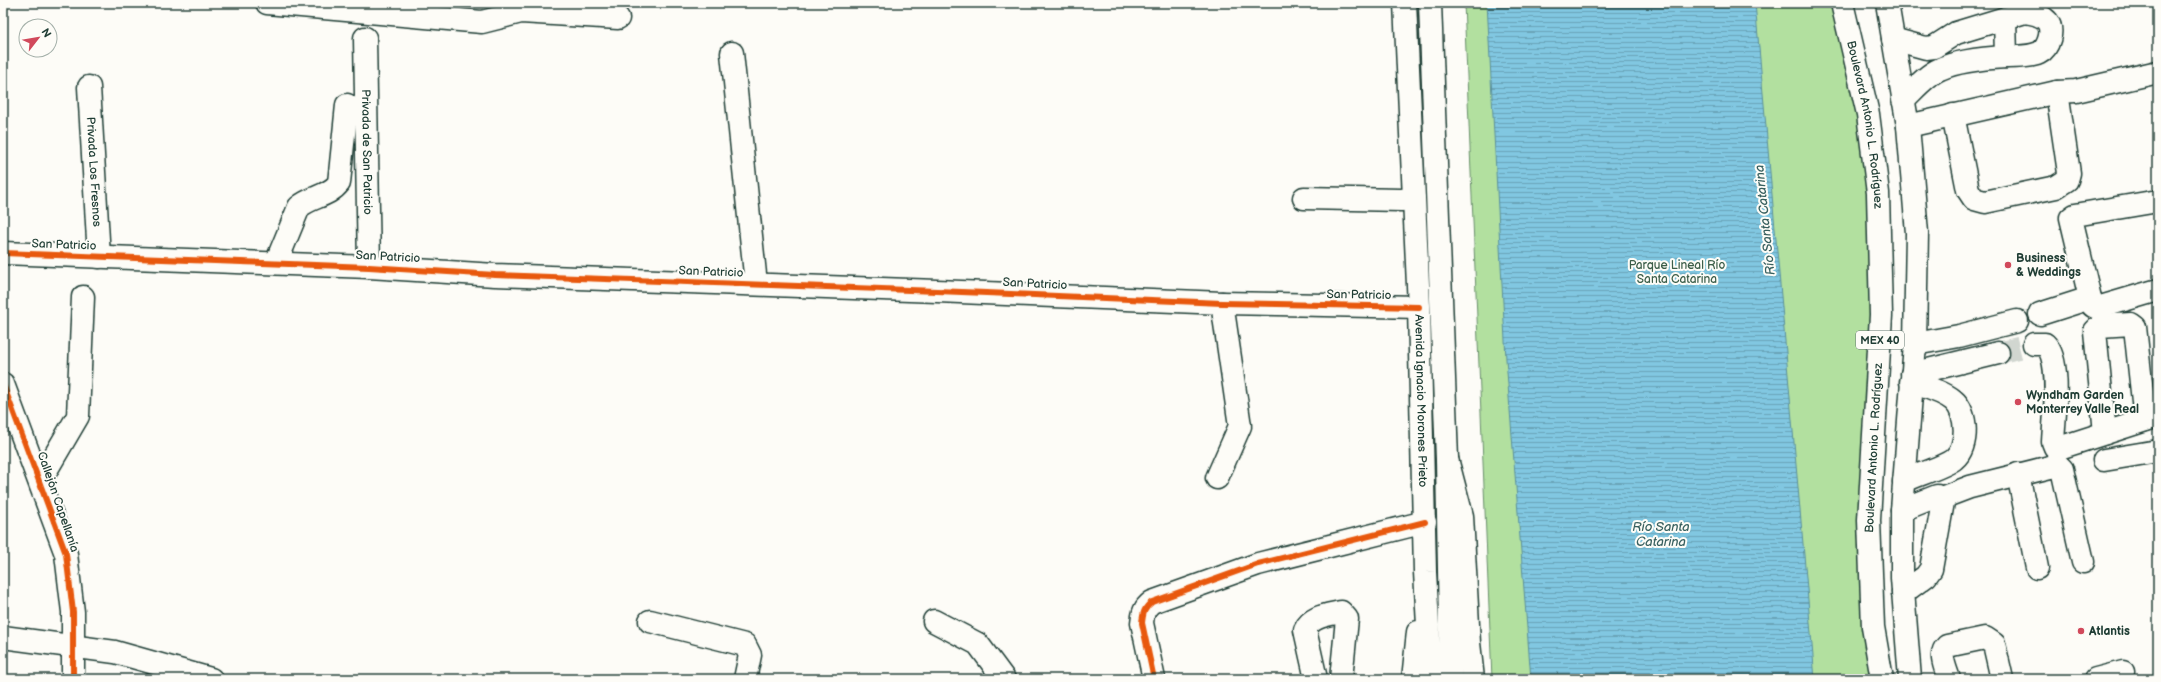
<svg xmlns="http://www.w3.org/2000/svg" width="2161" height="682" viewBox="0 0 2161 682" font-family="'Balsamiq Sans',sans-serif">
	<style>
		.park { fill: #b2e09f; stroke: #688e6a }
		.water { fill: url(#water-rules); stroke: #5a909c }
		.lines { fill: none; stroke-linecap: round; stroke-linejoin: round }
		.minor-tunnel { stroke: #d1d6d0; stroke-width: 22; stroke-dasharray: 22 11; stroke-linecap: butt }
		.minor-casing { stroke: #1f3d34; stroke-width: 25 }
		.major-casing { stroke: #1f3d34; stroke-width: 25 }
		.highway-casing { stroke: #1f3d34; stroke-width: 25 }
		.minor { stroke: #fdfcf7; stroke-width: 22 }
		.major { stroke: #fdfcf7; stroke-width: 22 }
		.highway { stroke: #fdfcf7; stroke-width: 22 }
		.cycleway-casing { stroke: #fdfcf7; stroke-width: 8 }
		.cycleway { stroke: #e8590c; stroke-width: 6 }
		.poi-dot { fill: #d1495b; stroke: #fdfcf7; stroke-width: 1.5 }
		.labels { text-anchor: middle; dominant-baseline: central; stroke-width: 4; stroke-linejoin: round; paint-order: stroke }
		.shield { fill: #fdfcf7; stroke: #62766e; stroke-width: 1 }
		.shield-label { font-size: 11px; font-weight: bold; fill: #1f3d34 }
		.street-label { font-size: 12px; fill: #1f3d34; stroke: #fdfcf7 }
		.poi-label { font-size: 12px; font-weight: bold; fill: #1f3d34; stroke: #fdfcf7; text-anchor: start }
		.park-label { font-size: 12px; fill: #3c5e49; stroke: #fdfcf7 }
		.water-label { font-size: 13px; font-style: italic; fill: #38605f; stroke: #fdfcf7 }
	</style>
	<defs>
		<pattern id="water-rules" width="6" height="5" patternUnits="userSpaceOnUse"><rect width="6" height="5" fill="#81c7e1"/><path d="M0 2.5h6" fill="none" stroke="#69a3b7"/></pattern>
	</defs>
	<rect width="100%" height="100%" fill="#fdfcf7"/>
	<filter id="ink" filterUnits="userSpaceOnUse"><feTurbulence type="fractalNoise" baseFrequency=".025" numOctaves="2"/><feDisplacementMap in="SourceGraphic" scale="8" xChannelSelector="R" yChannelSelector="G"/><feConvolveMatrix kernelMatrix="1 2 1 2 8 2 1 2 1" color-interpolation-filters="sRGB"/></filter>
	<g filter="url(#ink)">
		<path class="park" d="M 1464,3 L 1841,3 L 1874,176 L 1875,679 L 1492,679 Z"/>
		<path class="water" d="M 1487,3 L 1755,3 L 1815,679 L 1531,679 L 1506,359 Z"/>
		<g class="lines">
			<path class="minor-tunnel" d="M 1998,353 L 2034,344"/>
			<defs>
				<g id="minor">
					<path d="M 267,3 L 482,22 L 521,12 L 618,18"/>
					<path d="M 2005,18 L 2006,57"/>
					<path id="s1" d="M 365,38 L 369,267"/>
					<path d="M 1893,39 L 1926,48 L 1934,47 L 1956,33 L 2025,12 C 2033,13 2042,15 2047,21 C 2054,30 2049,48 2039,53 C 2028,58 2018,56 2006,57 C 1988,58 1957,61 1940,69 C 1926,75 1914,90 1903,100"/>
					<path d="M 732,53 L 756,284"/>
					<path id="s2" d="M 89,87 L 99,257"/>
					<path d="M 1953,115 L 1968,190 L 1974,199 L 1985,202 L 2056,187 L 2067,180 L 2069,173 L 2057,92"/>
					<path d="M 1908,126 L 2057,92 L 2076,91 L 2158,72"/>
					<path d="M 1304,198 L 1401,200 L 1414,199"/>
					<path d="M 3,253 L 369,267 L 495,275 L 937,291 L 1222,303 L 1419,307"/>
					<path d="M 276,263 L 299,207 C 312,196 328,197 339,183 L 347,105"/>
					<path d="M 2090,298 L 2071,218 L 2075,215 L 2158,201"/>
					<path d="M 2040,314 L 2090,298 L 2093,306 L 2097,308 L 2158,290"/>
					<path d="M 1915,344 L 1959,336 L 2017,321"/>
					<path d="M 2034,344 L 2045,344 C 2062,360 2054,419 2053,442 L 2055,447 L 2059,448 L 2158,416"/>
					<path d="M 1912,374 L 1998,353"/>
					<path d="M 3,384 L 66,554 L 73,612 L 73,679"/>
					<path d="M 2105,433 L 2095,331 L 2100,326 L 2131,324 L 2135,327 L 2145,420"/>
					<path d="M 2104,460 L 2158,451"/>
					<path d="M 2018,474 L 2037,568"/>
					<path d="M 1217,478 L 1240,426 L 1222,303"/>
					<path d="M 40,481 L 78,416 L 83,297"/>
					<path d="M 1904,481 C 1916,475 1945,467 1954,459 C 1969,447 1968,412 1953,400 C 1942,391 1925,387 1911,382"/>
					<path d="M 1941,498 L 1970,487 L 2058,465 L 2062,469 L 2083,562"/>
					<path d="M 1902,510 L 1937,496 L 1941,498 L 1943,502 L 1931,569 L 1926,576 L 1903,593"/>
					<path d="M 650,621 L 745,645 L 750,655 L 745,679"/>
					<path d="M 934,621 L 978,644 L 1004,679"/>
					<path d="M 3,637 L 115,652 L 211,679"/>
					<path d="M 1154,679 L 1142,623 C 1143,613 1144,608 1152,602 L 1258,564 L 1425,522"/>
					<path d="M 1316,679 L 1305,630 C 1311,616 1328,615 1341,612 L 1347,619 L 1341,679"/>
					<path d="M 1949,679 C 1946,669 1938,654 1947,646 L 1985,638 L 1994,644 L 2002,679"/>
					<path d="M 2096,679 L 2123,672"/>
				</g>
				<g id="major">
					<path id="s3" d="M 1405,3 L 1419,307 L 1425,572 L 1431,679"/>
					<path d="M 1430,3 L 1447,459 L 1451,679"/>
					<path d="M 1413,679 L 1418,632"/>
				</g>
				<g id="highway">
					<path id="s4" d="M 1842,3 L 1868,114 L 1878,193 L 1881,315 L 1869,520 L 1873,627 L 1882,679"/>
					<path d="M 1887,3 L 1908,126 L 1917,233 L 1915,344 L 1902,510 L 1902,578 L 1910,679"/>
					<path d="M 1447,459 L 1462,516 L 1469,643 L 1473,679"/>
				</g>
			</defs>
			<use href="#minor" class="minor-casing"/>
			<use href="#major" class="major-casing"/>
			<use href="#highway" class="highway-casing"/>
			<use href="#minor" class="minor"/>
			<use href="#major" class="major"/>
			<use href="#highway" class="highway"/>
			<defs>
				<path id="cycleway" d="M 3,253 L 369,267 L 495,275 L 937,291 L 1222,303 L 1419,307
					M 3,384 L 66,554 L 73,612 L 73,679
					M 1154,679 L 1142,623 C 1143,613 1144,608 1152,602 L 1258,564 L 1425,522"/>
			</defs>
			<use href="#cycleway" class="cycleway-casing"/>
			<use href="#cycleway" class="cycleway"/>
		</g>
	</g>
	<g class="poi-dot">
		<circle cx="2008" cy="265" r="4"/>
		<circle cx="2018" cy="402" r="4"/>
		<circle cx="2081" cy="631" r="4"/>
	</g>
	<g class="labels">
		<rect class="shield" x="1856" y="331" width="48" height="18" rx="3"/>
		<g class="shield-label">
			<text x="1880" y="340">MEX 40</text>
		</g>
		<g class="street-label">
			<text stroke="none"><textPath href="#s4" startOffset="124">Boulevard Antonio L. Rodríguez</textPath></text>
			<text stroke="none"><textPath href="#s1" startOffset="114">Privada de San Patricio</textPath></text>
			<text stroke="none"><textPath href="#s2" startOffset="85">Privada Los Fresnos</textPath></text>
			<text transform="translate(64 245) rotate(2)">San Patricio</text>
			<text transform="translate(388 257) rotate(3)">San Patricio</text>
			<text transform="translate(711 272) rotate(2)">San Patricio</text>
			<text transform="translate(1035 284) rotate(3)">San Patricio</text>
			<text transform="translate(1359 295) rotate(1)">San Patricio</text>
			<text stroke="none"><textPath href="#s3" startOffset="398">Avenida Ignacio Morones Prieto</textPath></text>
			<text transform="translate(1874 448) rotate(-87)">Boulevard Antonio L. Rodríguez</text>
			<text transform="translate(58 502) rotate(71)">Callejón Capellanía</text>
		</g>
		<g class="poi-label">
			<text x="2016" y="258">Business<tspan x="2016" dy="14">&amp; Weddings</tspan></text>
			<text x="2026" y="395">Wyndham Garden<tspan x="2026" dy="14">Monterrey Valle Real</tspan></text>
			<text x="2089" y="631">Atlantis</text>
		</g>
		<g class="park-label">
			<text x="1677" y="265">Parque Lineal Río<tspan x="1677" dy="14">Santa Catarina</tspan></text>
		</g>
		<g class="water-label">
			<text transform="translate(1765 220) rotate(-96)">Río Santa Catarina</text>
			<text x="1661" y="527">Río Santa<tspan x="1661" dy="15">Catarina</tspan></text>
		</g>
	</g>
	<rect width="2161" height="682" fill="none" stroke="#fdfcf7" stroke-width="16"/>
	<rect x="8" y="8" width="2145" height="666" fill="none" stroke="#1f3d34" stroke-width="1.5" filter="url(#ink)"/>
	<g transform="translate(38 38) rotate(59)"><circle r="19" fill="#fdfcf7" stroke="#a4b0a9"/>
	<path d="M0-3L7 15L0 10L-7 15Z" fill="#d1495b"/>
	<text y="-6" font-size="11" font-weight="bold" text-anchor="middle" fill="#1f3d34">N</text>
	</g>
</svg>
